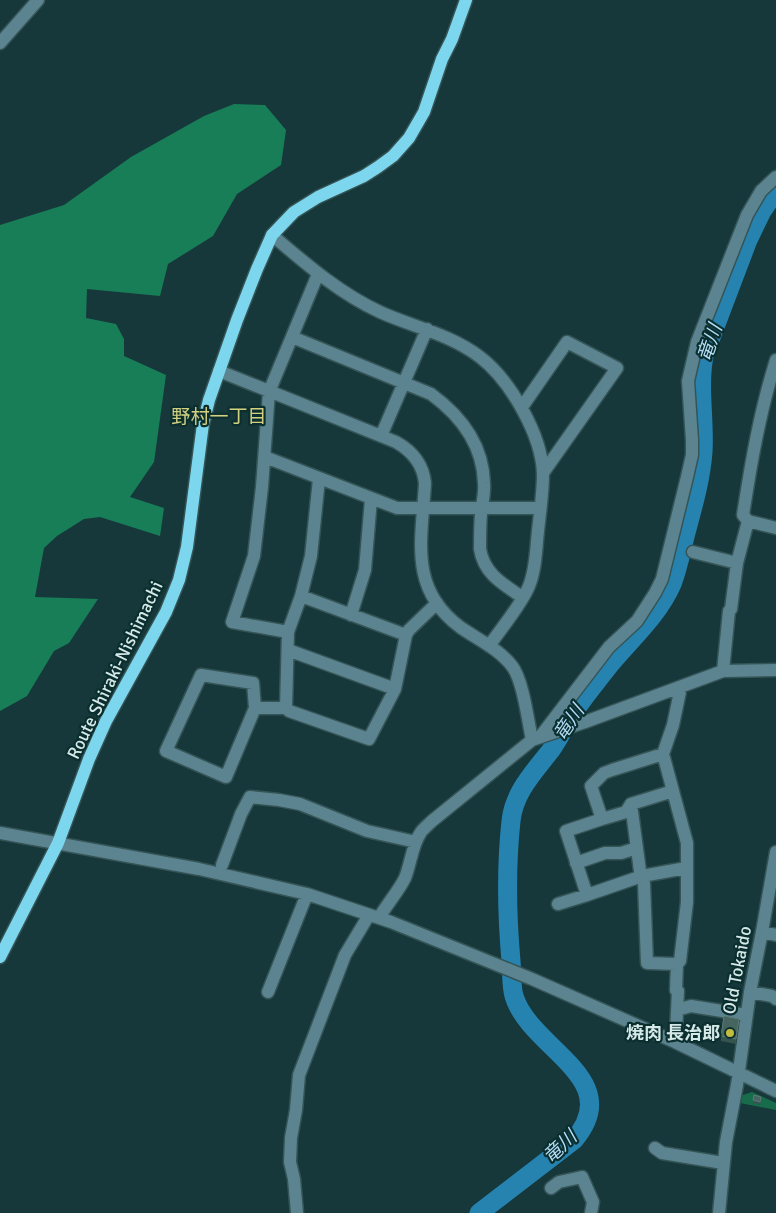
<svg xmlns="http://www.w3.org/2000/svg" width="776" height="1213" viewBox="0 0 776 1213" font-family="Signika,'Noto Sans JP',sans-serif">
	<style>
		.green { fill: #176c4b }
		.forest { fill: #187e58 }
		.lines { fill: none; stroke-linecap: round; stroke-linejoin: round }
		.river { stroke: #2683b0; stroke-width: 19 }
		.minor-casing { stroke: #355456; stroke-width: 15 }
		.major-casing { stroke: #355456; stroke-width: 15 }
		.minor { stroke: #5b8490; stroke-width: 12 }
		.major { stroke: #7cd6ee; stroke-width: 12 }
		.wall { fill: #365550 }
		.shaded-wall { fill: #224340 }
		.building { fill: #476560; stroke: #5e7a76 }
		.poi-dot { fill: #c2bd3f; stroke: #0b2e2f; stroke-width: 2 }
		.labels { text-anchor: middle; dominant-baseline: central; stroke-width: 4.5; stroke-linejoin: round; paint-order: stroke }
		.street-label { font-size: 18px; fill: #d6e9e9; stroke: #0b2e2f }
		.poi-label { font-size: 18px; font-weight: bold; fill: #d6e9e9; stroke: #0b2e2f; text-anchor: end }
		.water-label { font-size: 19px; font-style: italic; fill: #b3ddf6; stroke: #0b2e2f }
		.neighbourhood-label { font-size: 19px; fill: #d2d182; stroke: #0b2e2f }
	</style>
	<rect width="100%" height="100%" fill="#16383a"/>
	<path class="green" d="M 752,1092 L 776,1103 L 776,1110 L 740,1103 L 740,1096 Z"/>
	<path class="forest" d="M 234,104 L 265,105 L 286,130 L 281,165 L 237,194 L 213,236 L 168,264 L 160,296 L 87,289 L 86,318 L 116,324 L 124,339 L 124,356 L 166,375 L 154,462 L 130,497 L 164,508 L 160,536 L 100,517 L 84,519 L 57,536 L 44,548 L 35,597 L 98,599 L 69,643 L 54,651 L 27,696 L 0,711 L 0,225 L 64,205 L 131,157 L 204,116 Z"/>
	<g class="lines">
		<path class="river" d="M 479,1213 L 574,1140 C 627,1078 530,1049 514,996 C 511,986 512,972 511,961 C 507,916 506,867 511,821 C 514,792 534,772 551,750 C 558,740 563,730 569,720 C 580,701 595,684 608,667 C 630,640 658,616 672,584 C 679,566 682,547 687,529 C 694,503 701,478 703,452 C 705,419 698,388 704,356 L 748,240 L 762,211 L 776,191"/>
		<defs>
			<path id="minor" d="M 0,43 L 38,0
				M 272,235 C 306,264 339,293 380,312 C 413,327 450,334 480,357 C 510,380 542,435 543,474 C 543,493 540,512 538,531 C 536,549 536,569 529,586 C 522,604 500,630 489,646
				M 292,337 L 431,394 C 461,416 483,444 484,483 C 485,493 482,504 481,514 C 480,525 480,537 480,549 C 484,574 503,584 522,597
				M 219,371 L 396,442 C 412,451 423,464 425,483 C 422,539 408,588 460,627 C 477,639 499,649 512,666 C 523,680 528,721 532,740
				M 522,407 L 567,342 L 617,368 L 543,473
				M 381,436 L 427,329
				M 265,457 L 397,508 L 540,508
				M 319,479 L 311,556 L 301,596 L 288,632 L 286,708 L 289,711 L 369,739 L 395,689 L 406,635 L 409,630 L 437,603
				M 748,521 L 776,528
				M 693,552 L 737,563
				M 301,596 L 406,635
				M 351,615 L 365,570 L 371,499
				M 288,632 L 232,622 L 254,556 L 262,487 L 269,392 L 318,274
				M 288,650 L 395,689
				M 723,671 L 729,611 L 731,609 L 737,563 L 748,521 L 743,515 C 751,463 760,411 776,360
				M 201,675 L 253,683 L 255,708 L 226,777 L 166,751 Z
				M 255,708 L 286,708
				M 540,737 L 609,647 L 637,621 L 655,593 L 662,579 L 687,477 L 692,455 L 692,440 L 688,381 L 697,342 L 747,215 L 761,191 L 776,177
				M 663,754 L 673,725 L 681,687
				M 673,791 L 631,804 L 640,871 L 642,876 L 686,868
				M 602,819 L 626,812 L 631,804
				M 0,833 L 199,869 L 307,894 L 391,922 L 532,979 L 675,1042 L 776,1091
				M 576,863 L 605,853 L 621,853 L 637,848
				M 222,865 L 241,814 L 250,797 L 279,800 L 300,804 L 367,831 L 416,842
				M 587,895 L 642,876 L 644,883 L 647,963 L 677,964
				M 558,904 L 587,895 L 566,831 L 602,819 L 591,786 L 604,773 L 612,770 L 663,754 L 687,843 L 687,902 L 680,961 L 677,964 L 676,990 L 678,991 L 676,1032
				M 379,918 C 387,904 398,892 405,878 C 411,863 412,845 421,832 C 424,828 428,825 432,821 L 532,740 L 585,722 L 723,671 L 776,670
				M 762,932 L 776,935
				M 268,992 L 307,894
				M 750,992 L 772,996 L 776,999
				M 677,1010 L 691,1006 L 746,1015
				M 655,1148 L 662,1153 L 723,1163
				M 551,1188 L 559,1182 L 582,1177 L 593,1202 L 591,1213
				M 297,1213 L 294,1179 L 290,1162 L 291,1138 L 296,1110 L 299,1075 L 345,955 L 369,915
				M 719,1213 L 726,1142 L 737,1085 L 750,992 L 762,932 L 776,852"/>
			<path id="major" d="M 0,957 L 58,843 L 89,759 L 106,721 L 166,612 L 179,580 L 187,547 L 203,424 L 209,400 L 237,320 L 257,269 L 272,235 L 294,212 L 318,197 L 364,176 L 378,167 L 393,156 L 409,138 L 424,112 L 442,59 L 452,39 L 466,0"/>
		</defs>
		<use href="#minor" class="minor-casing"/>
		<use href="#major" class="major-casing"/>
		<use href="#minor" class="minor"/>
		<use href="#major" class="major"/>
	</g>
	<path class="wall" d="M 739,1024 L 736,1044 L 721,1041 L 721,1036 Z
		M 753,1100 L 761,1100 L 760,1105 L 753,1103 Z"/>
	<path class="shaded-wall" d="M 739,1019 L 739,1024 L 736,1044 L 736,1039 Z"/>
	<path class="building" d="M 724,1016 L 739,1019 L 736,1039 L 721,1036 Z
		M 754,1095 L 761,1097 L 760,1102 L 753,1100 Z"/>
	<circle class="poi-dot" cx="730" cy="1033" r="5"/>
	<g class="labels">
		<g class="street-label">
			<text transform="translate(115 670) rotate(-64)">Route Shiraki-Nishimachi</text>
			<text transform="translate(737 970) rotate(-79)">Old Tokaido</text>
		</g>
		<g class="poi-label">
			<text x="720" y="1033">焼肉 長治郎</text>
		</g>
		<g class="water-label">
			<text transform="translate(710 343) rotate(-71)">竜川</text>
			<text transform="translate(569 723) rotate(-56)">竜川</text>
			<text transform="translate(560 1147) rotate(-43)">竜川</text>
		</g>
		<g class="neighbourhood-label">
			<text x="219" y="417">野村一丁目</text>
		</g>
	</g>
</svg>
